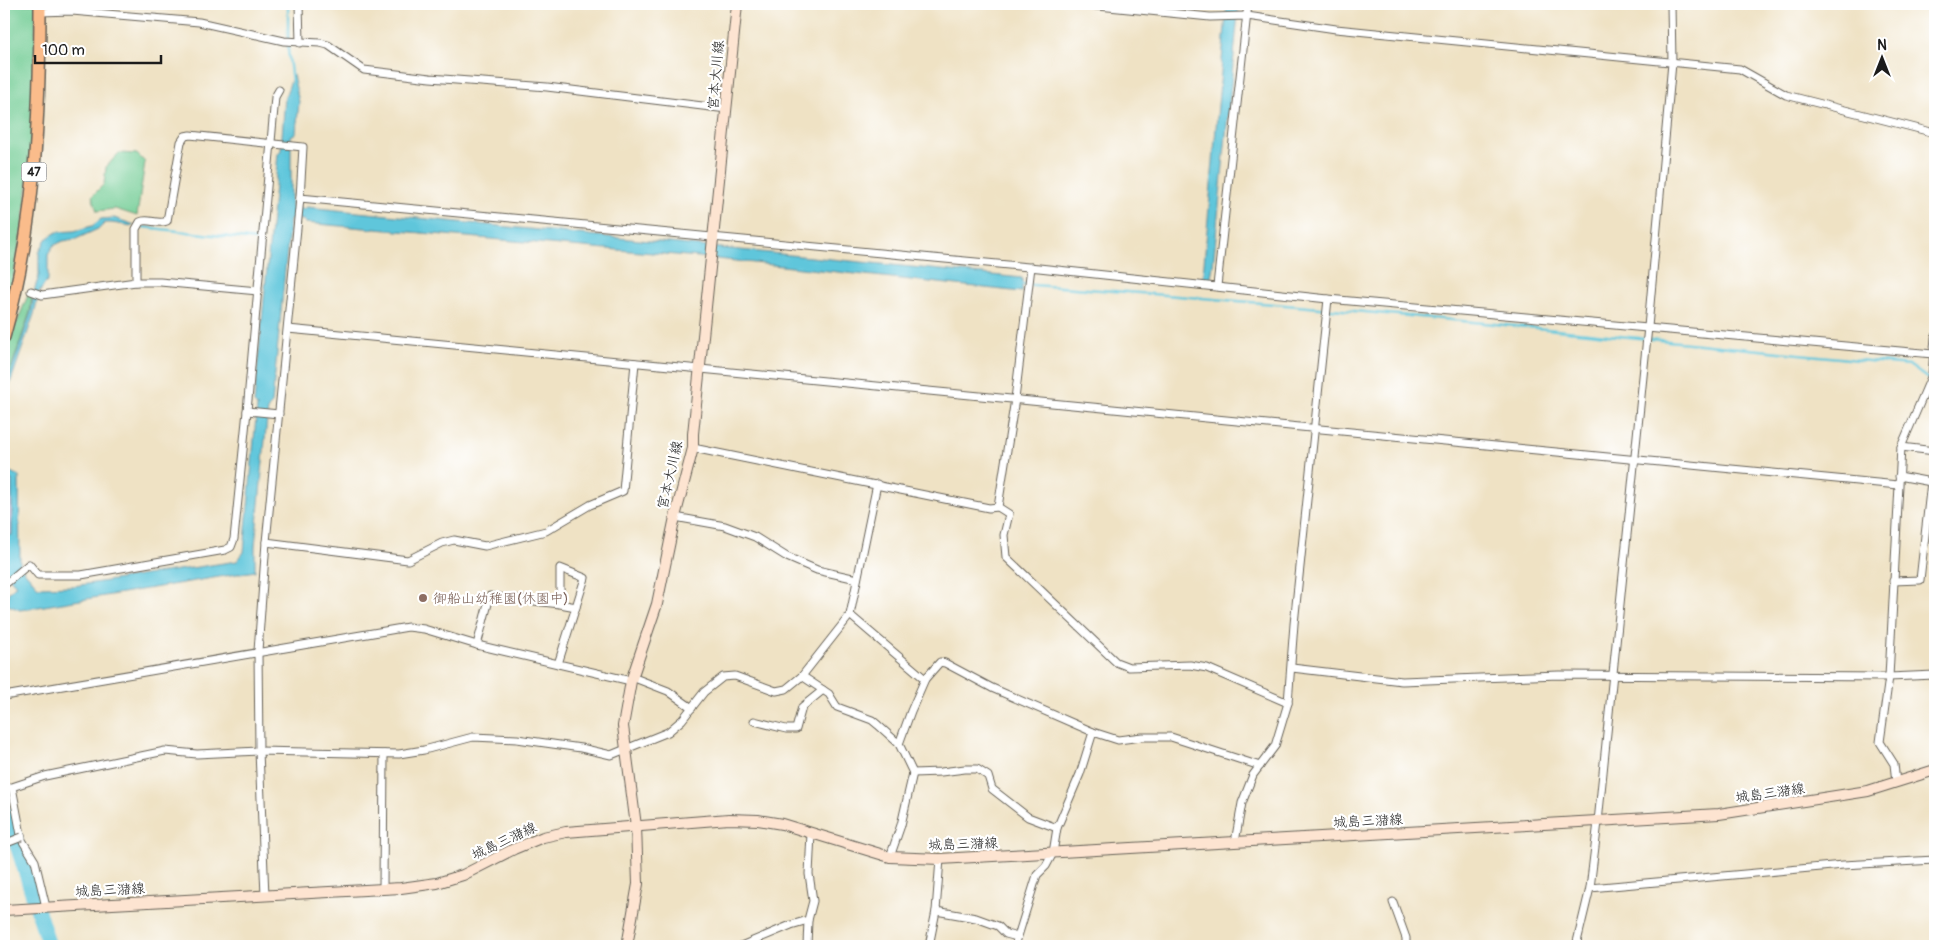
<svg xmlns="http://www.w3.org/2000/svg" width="1939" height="950" viewBox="0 0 1939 950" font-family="Pangolin,'Klee One',sans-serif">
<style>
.industrial{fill:#c8c0d8}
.green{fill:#72cc94;stroke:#477458}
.water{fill:#5fc6db;stroke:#3e717c}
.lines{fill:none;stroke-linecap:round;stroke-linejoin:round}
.stream{stroke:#5fc6db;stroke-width:2.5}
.river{stroke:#5fc6db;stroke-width:15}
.minor-casing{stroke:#666157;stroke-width:9}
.secondary-casing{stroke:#666157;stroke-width:12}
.primary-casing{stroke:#666157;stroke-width:14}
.minor{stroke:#fff;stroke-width:7}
.secondary{stroke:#fde4d1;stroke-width:10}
.primary{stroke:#fabc8b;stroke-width:11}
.minor-bridge-casing{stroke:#666157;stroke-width:9;stroke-linecap:butt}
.minor-bridge{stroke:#fff;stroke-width:7}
.education-dot{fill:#8d6e63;stroke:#fff;stroke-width:2}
.labels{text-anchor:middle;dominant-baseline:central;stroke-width:4.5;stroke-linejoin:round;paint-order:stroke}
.shield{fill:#fff;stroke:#606060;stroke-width:1}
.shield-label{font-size:12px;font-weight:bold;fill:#1c1c1c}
.street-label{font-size:14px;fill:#1c1c1c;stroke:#fff}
.education-label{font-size:14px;fill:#785e54;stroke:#fff;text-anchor:start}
</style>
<rect width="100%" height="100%" fill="#fff"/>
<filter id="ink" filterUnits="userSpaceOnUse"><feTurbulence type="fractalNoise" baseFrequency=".02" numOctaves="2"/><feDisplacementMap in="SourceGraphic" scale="10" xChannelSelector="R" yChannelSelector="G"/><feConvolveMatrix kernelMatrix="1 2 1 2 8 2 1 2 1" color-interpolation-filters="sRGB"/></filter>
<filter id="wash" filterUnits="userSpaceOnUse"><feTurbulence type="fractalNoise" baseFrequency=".0096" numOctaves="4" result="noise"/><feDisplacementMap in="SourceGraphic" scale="20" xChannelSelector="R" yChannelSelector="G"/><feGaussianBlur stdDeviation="1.12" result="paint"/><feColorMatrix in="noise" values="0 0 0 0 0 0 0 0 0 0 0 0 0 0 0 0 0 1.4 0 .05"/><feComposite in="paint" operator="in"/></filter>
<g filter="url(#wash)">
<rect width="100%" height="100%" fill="#efe2c4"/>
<path class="industrial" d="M4 476 12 480V536H4Z"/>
<g class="green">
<path d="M4 4H36C35 109 32 214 4 316Z"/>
<path d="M119 153 137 154 145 162 137 216 115 209 97 211 92 196 104 184 106 167Z"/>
<path d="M28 295 32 296 30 312 4 390V357L11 330 17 322Z"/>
</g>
<g class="water">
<path d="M1227 4H1239L1213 266 1210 282 1203 281V275Z"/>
<path d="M293 75 299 102 296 133 291 136V207L303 209 307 207 1022 278V292L699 257 306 223 303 220 290 219 272 404 268 408 255 546V571L20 610 8 605V593L16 585 8 576 4 579V536L12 535V480L4 476V469L19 476 20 566 38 587 74 586 237 561 244 552 257 406 254 403 278 154 281 150 285 97Z"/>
<path d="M114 218 135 225 132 226 112 223H105L100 228 76 239 63 241 53 246 48 255V279L39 293 34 314 5 398 4 410V392L31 312 35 288 39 276V253L46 239 57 232 74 231 92 226 101 219Z"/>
</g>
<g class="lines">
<g class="stream">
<path d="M288 4V50L292 82"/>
<path d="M143 227 256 240"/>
<path d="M1019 284C1316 305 1612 335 1909 365L1935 384"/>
</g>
<path class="river" d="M4 812 8 817 49 946"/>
</g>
</g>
<g filter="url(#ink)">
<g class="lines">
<defs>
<g id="minor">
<path d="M299 4 300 43"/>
<path d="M1078 4 1210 17 1247 16 1336 29 1740 69 1786 95 1935 133"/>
<path d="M40 12 72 11 199 22 284 41 320 43 328 45 364 70 430 78 547 87 727 109"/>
<path d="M279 90 275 97 247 411 279 414"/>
<path d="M300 198 266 542 408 560 442 543 454 540 485 546 546 531 590 505 623 491 635 363"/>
<path d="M136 282V229L140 222C148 218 158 225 167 221L181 142 185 136 190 135 303 147 300 198 1039 268 1328 299 1933 354"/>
<path d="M1217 286 1248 4"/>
<path d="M31 291 42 295 136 282H160L258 291"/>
<path d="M288 329 1898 485"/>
<path d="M1901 447 1935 451"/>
<path d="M693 448 989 508 998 507 1009 514 1004 535 1006 557 1116 662 1129 667 1190 665 1207 668 1288 703"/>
<path d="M998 507 1015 399 1031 267"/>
<path d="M675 517 725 526 755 537 787 557 817 570 857 579"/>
<path d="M1893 581 1920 580 1931 482 1899 476"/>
<path d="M4 585 29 564 38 575H81L225 550 231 547 234 539 247 411"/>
<path d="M850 615 925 679"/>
<path d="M477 645 490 596 560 604 576 607"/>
<path d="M558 664 585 578 560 568V604"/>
<path d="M1292 668 1402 681 1559 675 1889 677 1935 675"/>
<path d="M802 676 829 694 837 707 872 720 878 725 899 744 913 773 941 772 965 769H977L988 776 992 789 1028 817 1057 828"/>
<path d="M632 677 668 691 692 708"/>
<path d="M4 696 408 627 424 629 477 645 631 681"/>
<path d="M754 721 786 729H796L802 707 823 690"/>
<path d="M899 744 911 711 925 679 940 662 945 663 992 688 1093 732 1118 740 1142 737H1171L1260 766"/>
<path d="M1896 782 1894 764 1880 742 1889 677 1901 447 1932 375 1935 337"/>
<path d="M1235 842 1242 803 1253 775 1275 746 1288 703 1294 624 1328 299"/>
<path d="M890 857 901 825 913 773"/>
<path d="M1590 888 1843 865 1935 860"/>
<path d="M383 889 384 754"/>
<path d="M265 896 259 751 258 651 266 542"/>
<path d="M1393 902 1406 938V946"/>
<path d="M46 907 35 861 22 840 12 787 45 776 165 751 197 754 259 751 399 754 424 750 473 737 517 739 581 748 611 755 668 732 682 720 704 692 723 677 735 676 776 691 786 689 802 676 850 615 877 484"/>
<path d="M936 911 976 918 998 926 1006 934 1017 937"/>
<path d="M643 946H654"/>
<path d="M741 946 791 925 808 920"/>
<path d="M807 946 808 920 813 901 809 874 811 833"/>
<path d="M929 946 936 911 940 859"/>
<path d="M1015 946 1037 875 1046 866 1053 853 1057 828 1080 774 1093 732"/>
<path d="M1576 946 1590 888 1598 822 1648 327 1672 63 1671 4"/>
</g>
<g id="secondary">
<path d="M4 910 401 888 437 883 463 875 514 849 543 837 566 832 729 819 758 820 782 824 890 857 940 859 1719 814 1868 791 1935 770"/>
<path d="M627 946 638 884 636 826 623 726 631 681 657 604 675 517 693 448V434L737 4"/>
</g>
<path id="primary" d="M4 337C35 228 40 116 40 4"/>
</defs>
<use href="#minor" class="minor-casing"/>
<use href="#secondary" class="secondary-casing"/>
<use href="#primary" class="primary-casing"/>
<use href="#minor" class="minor"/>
<use href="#secondary" class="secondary"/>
<use href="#primary" class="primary"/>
<defs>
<path id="minor-bridge" d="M4 844 22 837"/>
</defs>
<use href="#minor-bridge" class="minor-bridge-casing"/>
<use href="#minor-bridge" class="minor-bridge"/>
</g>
</g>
<circle class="education-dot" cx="423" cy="598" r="5"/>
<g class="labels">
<rect class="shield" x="21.5" y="162.5" width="25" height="19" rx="4"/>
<g class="shield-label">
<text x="34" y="172">47</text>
</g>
<g class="street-label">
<text transform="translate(716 75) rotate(-85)">宮本大川線</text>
<text transform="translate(670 475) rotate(-77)">宮本大川線</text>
<text transform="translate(1770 793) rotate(-8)">城島三潴線</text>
<text transform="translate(1368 821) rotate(-3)">城島三潴線</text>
<text transform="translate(504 841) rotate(-25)">城島三潴線</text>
<text transform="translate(963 844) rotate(-2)">城島三潴線</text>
<text transform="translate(110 890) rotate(-3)">城島三潴線</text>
</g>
<g class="education-label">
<text x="433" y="598">御船山幼稚園(休園中)</text>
</g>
</g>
<rect width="1939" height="950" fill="none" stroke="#fff" stroke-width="20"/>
<g transform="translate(1882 58)" stroke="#ffffff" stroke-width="4" paint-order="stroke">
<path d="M0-4L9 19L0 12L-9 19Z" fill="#1c1c1c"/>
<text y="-8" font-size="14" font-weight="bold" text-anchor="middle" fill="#1c1c1c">N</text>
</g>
<path d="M35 55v8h126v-8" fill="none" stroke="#1c1c1c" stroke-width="2.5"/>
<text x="42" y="55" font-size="15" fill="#1c1c1c" stroke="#ffffff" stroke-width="4" paint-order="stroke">100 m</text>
</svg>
